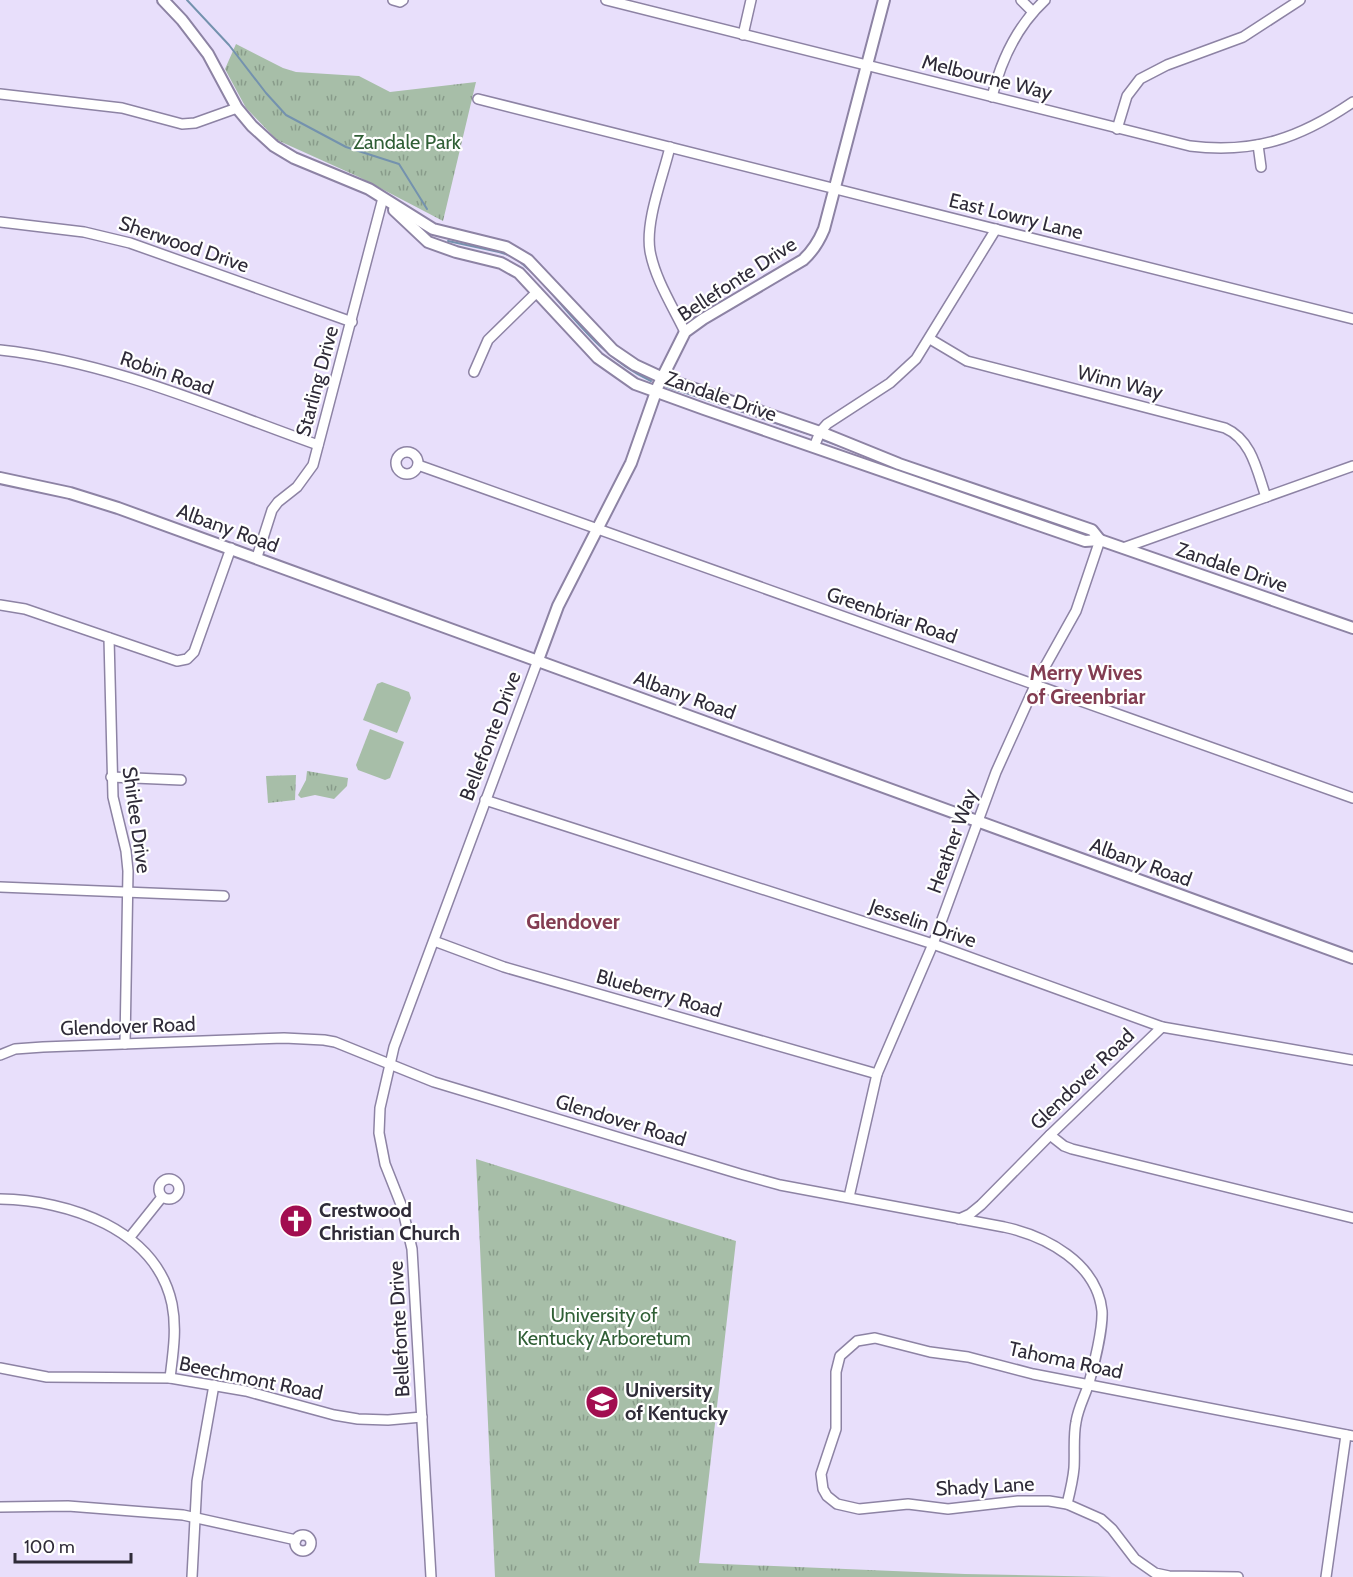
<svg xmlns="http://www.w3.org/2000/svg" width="1353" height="1577" viewBox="0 0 1353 1577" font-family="Cabin,sans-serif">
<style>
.green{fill:#a7bea8}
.park{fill:url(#park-tufts)}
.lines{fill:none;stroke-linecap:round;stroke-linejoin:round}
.stream{stroke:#7492ae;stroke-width:2}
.minor-casing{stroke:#8d83a4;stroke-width:12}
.tertiary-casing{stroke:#8d83a4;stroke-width:14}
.minor{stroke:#fff;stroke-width:9}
.tertiary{stroke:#fff;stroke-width:10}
.labels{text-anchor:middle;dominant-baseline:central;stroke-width:4.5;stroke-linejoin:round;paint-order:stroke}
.street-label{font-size:20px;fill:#2f2b38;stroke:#fff}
.park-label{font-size:20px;fill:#305f36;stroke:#fff}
.poi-label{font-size:20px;font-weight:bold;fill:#2f2b38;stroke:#fff;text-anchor:start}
.neighbourhood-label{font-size:21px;font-weight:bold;fill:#833d52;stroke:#fff}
</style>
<defs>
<pattern id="park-tufts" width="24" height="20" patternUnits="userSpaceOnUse" patternTransform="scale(1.5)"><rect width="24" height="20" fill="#a7bea8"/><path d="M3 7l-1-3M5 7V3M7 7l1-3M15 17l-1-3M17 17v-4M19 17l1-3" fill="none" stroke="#889b8a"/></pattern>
</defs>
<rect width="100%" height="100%" fill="#e8dffb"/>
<g class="green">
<path d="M382 682 409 692 411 698 397 733 363 720 377 684Z"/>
<path d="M370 729 404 742 390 778 385 780 358 770 356 765Z"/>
</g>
<g class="park">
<path d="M236 44 283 68 296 72 359 76 390 92 476 82 443 221 359 177 277 140 246 108 225 69Z"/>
<path d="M307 771 348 778 347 786 334 799 315 795 301 798 298 795 306 780Z"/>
<path d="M296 775 295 800 268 803 266 776Z"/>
<path d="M476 1159 736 1241 699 1563 965 1574 1112 1577H495Z"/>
</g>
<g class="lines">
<g class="stream">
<path d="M187 0 229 45 266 93 286 115 346 147 399 164 427 209"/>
<path d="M448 241 499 252 512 256"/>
<path d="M519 261 533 273"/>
<path d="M539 279C574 318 603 359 651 381"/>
<path d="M665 386 812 435"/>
<path d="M823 440 854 451"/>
<path d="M1015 509 1088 535"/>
</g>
<defs>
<g id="minor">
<path d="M393 0 400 2 403 0"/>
<path d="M606 0 1190 146C1255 154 1300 138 1353 102"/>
<path d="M1021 0 1033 12"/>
<path d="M743 35 751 0"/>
<path d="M0 94 122 108 182 124 195 123 237 108"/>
<path d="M992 97C1001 60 1017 26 1045 0"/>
<path d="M478 99 1353 319"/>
<path d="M1117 129 1127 96 1140 79 1167 65 1243 37 1300 0"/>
<path d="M1258 145 1261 167"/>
<path d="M670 147C663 177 645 221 650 251 655 279 673 307 685 332"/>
<path d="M0 222 84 232 130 243 352 322"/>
<path d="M930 339 967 361 1225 428C1252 440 1257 471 1266 497"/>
<path d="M0 350C111 362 214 408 318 445"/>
<path d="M474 372 488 340 537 292"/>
<path d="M814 447 820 432 827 424 890 383 916 359 996 229"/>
<circle cx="407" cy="463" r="11"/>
<path d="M418 465 1353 798"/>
<path d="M1123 548 1353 466"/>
<path d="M257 557 272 510 278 502 297 487 313 465 383 198"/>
<path d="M0 605 25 609 177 661 187 659 194 652 231 548"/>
<path d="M109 638 113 797 126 851 128 871 125 1044"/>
<path d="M111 777 181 780"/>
<path d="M485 800 933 944 1162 1027 1353 1060"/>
<path d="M0 887 224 896"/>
<path d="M434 941 504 967 877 1074"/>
<path d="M0 1055 15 1049 43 1047 284 1038 324 1040 335 1042 434 1082 740 1174 780 1185 1004 1227C1046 1236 1097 1263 1102 1311 1103 1328 1094 1365 1089 1383 1085 1396 1078 1408 1076 1422 1073 1437 1075 1453 1074 1468 1073 1480 1070 1492 1067 1504"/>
<path d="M1050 1135 1064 1146 1072 1149 1353 1218"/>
<circle cx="169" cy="1189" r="10"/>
<path d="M849 1197 877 1074 933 944 996 772 1038 679 1076 611 1100 540"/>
<path d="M0 1199C68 1200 156 1229 172 1304 177 1329 173 1353 170 1378"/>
<path d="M959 1219 970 1214 981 1205 1050 1135 1162 1027"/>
<path d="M130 1237 162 1197"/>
<path d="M0 1368 47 1377 170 1378 246 1391 334 1415 358 1419 388 1420 422 1417"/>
<path d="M0 1507 68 1506 183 1515 296 1540"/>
<circle cx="303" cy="1543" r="8"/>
<path d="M192 1577 197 1481 214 1385"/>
<path d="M431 1577 412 1249 402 1207 385 1164 379 1133 380 1108 394 1047 538 660"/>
<path d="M1238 1577 1169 1576 1155 1573 1135 1559 1112 1529 1101 1519 1067 1504 1049 1501H1018L948 1509 908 1504 859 1509 837 1504 827 1496 823 1489 821 1474 836 1429V1372L840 1356 857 1341 875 1338 930 1352 968 1357 1033 1374 1353 1436"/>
<path d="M1326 1577 1346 1435"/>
</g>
<g id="tertiary">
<path d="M163 0 182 20 208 54 237 108 252 126 274 146 294 158 369 189 433 229 506 247 528 260 613 350 635 365 663 378 820 432 899 464 1092 530 1100 540"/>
<path d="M394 210 428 242 456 252 501 263 519 273 598 358 635 384 704 409 1085 541 1100 540 1353 628"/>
<path d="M0 478 70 493 118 508 1353 958"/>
<path d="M538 660 558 606 631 463 658 386 685 332 703 319 803 260C813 251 819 241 824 229L884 0"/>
</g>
</defs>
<use href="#minor" class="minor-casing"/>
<use href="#tertiary" class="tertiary-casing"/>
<use href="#minor" class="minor"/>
<use href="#tertiary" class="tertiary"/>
</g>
<defs>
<symbol id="church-disc" viewBox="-11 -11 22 22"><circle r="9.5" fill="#a20e50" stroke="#fff"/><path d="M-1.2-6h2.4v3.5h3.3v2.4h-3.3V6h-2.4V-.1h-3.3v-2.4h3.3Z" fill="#fff"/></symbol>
<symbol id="university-disc" viewBox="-11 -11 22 22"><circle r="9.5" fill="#a20e50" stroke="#fff"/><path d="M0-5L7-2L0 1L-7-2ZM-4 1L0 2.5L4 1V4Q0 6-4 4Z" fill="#fff"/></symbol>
</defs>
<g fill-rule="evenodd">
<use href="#church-disc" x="277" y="1202" width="38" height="38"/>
<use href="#university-disc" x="583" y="1383" width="38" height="38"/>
</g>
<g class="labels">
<g class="street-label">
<text transform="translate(987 77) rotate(14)">Melbourne Way</text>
<text transform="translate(1016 216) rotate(14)">East Lowry Lane</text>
<text transform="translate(184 244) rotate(19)">Sherwood Drive</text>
<text transform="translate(737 279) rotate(-33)">Bellefonte Drive</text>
<text transform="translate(167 373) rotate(19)">Robin Road</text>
<text transform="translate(317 381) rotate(-75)">Starling Drive</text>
<text transform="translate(1120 382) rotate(14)">Winn Way</text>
<text transform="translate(721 396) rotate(19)">Zandale Drive</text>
<text transform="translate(228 528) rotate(20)">Albany Road</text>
<text transform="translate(1232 567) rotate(19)">Zandale Drive</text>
<text transform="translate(892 615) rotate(19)">Greenbriar Road</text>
<text transform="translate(685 695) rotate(20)">Albany Road</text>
<text transform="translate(490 736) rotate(-69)">Bellefonte Drive</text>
<text transform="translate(137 820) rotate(82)">Shirlee Drive</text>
<text transform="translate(952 841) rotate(-70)">Heather Way</text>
<text transform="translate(1141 862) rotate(20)">Albany Road</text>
<text transform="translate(923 923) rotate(19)">Jesselin Drive</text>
<text transform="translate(659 993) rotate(16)">Blueberry Road</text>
<text transform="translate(128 1026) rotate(-2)">Glendover Road</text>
<text transform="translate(1082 1079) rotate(-44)">Glendover Road</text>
<text transform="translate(621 1120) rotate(17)">Glendover Road</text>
<text transform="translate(399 1329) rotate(-93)">Bellefonte Drive</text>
<text transform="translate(1066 1360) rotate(12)">Tahoma Road</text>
<text transform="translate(251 1378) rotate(12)">Beechmont Road</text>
<text transform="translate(985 1486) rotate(-3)">Shady Lane</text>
</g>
<g class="park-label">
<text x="407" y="142">Zandale Park</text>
<text x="604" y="1315">University of<tspan x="604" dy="23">Kentucky Arboretum</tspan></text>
</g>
<g class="poi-label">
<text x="319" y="1210">Crestwood<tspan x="319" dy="23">Christian Church</tspan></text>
<text x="625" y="1390">University<tspan x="625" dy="23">of Kentucky</tspan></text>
</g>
<g class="neighbourhood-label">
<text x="1086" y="672">Merry Wives<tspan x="1086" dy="24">of Greenbriar</tspan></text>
<text x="573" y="921">Glendover</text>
</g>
</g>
<path d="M15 1553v9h116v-9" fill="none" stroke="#2f2b38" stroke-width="3"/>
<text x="24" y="1553" font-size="18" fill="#2f2b38" stroke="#ffffff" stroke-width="4.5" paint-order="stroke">100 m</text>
</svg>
